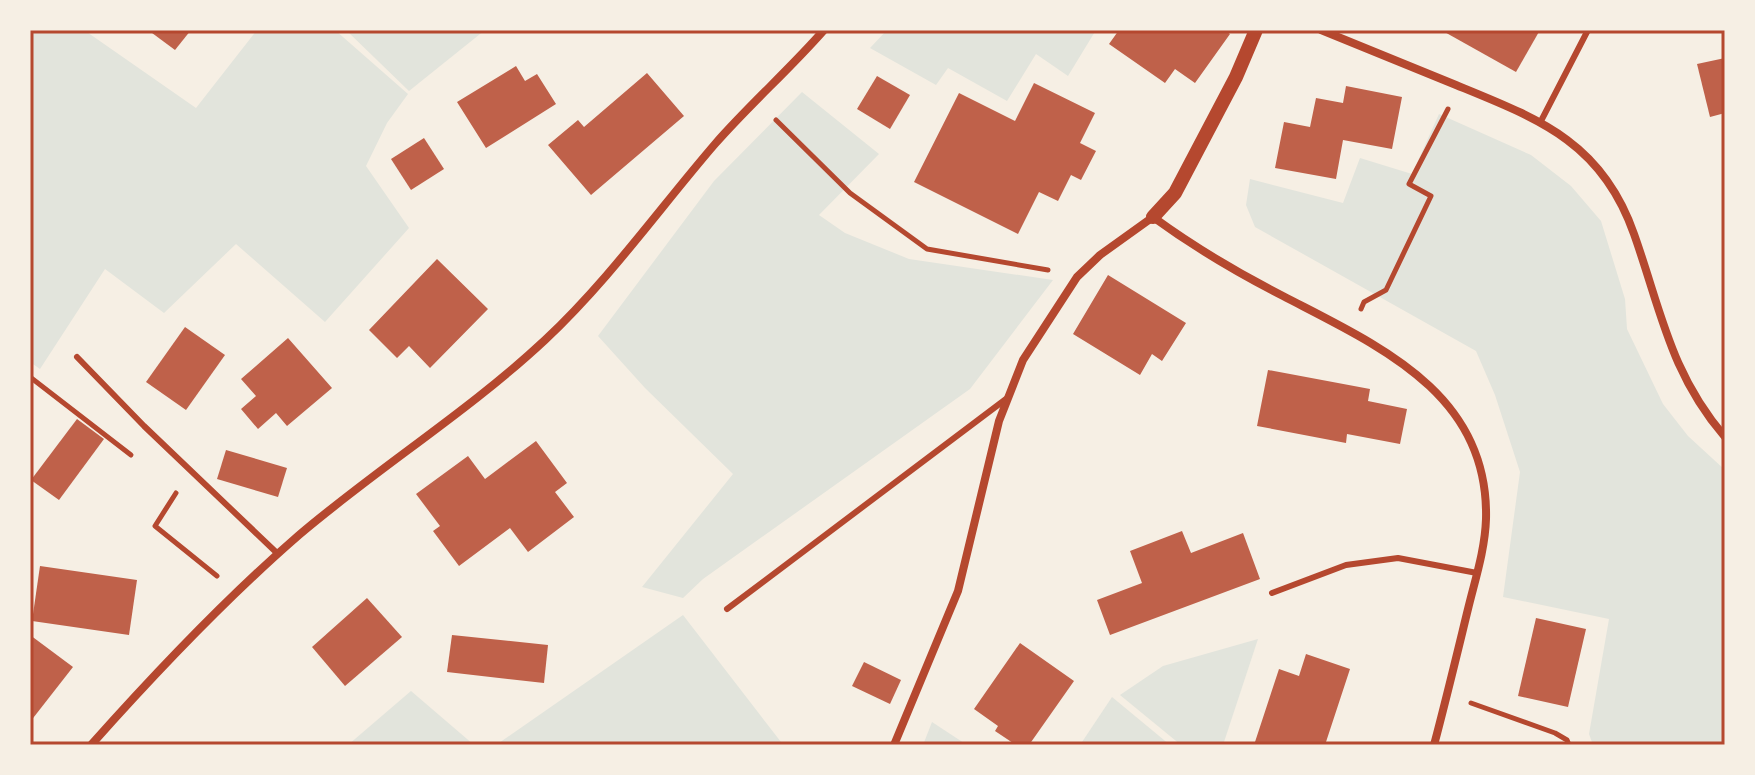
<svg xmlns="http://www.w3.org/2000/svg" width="1755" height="775" viewBox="0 0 1755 775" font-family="'Libre Baskerville',serif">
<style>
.green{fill:#e2e4dc}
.building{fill:#bf614a}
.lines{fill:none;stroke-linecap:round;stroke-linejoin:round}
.path{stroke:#b5482f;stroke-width:5}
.service{stroke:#b5482f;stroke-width:6}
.minor{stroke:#b5482f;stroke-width:8}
.tertiary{stroke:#b5482f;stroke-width:14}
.neatline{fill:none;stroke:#b5482f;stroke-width:3}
</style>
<rect width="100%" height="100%" fill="#f6efe4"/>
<g class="green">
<path d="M36 30H84L196 108 257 30H335L408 94 387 123 366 166 409 228 325 322 236 244 164 313 105 269 40 369 30 362V39Z"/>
<path d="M346 30H485L409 91Z"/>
<path d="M887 30H1096L1068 76 1036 54 1007 101 948 68 936 85 870 48Z"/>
<path d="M802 92 879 154 819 215 845 233 909 259 1053 280 970 389 703 579 683 598 642 587 733 474 645 388 598 336 714 181Z"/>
<path d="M1439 114 1531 155 1571 186 1601 221 1625 299 1627 329 1663 404 1688 436 1725 470V745H1593L1589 734 1609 619 1503 597 1520 472 1495 395 1476 351 1255 227 1246 205 1250 179 1343 203 1360 158 1412 174Z"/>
<path d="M683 615 781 742 777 745H496Z"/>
<path d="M1258 639 1223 745H1181L1120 695 1163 666Z"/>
<path d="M411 691 474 745H348Z"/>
<path d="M1112 697 1170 745H1080Z"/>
<path d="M932 722 967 745H923Z"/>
</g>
<g class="building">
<path d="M148 30H191L175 50Z"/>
<path d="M1119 30H1224L1230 34 1195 83 1175 69 1165 83 1109 44Z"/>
<path d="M1441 30H1540L1516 72Z"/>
<path d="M1725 58V113L1710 117 1697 64Z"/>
<path d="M516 66 525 81 537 74 556 104 486 148 457 102Z"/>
<path d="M647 73 684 116 591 195 548 145 578 120 584 127Z"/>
<path d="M877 76 910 95 890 129 857 109Z"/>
<path d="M1034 83 1095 113 1080 143 1096 151 1081 180 1071 175 1058 201 1039 192 1018 234 914 182 959 93 1015 121Z"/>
<path d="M1346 86 1402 97 1392 149 1343 140 1336 179 1275 168 1284 122 1310 127 1316 98 1343 103Z"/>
<path d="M424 138 444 169 411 190 391 159Z"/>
<path d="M437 259 488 309 430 368 409 346 397 358 369 330Z"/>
<path d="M1108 275 1186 323 1162 361 1152 354 1140 375 1073 334Z"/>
<path d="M185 327 225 355 186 410 146 382Z"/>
<path d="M288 338 332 388 287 426 276 413 258 429 241 409 256 396 241 379Z"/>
<path d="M1268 370 1370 389 1368 401 1407 409 1400 444 1347 434 1346 443 1257 426Z"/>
<path d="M77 419 104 439 59 500 31 480Z"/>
<path d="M536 441 567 483 555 492 574 517 528 552 510 528 459 566 433 531 440 526 416 494 468 456 485 479Z"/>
<path d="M226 450 287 468 278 497 217 479Z"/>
<path d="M1182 531 1191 553 1243 533 1260 579 1110 635 1097 600 1142 583 1130 551Z"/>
<path d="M40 566 137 580 129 635 32 621Z"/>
<path d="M367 598 402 637 345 686 312 647Z"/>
<path d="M1536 618 1586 629 1568 707 1518 696Z"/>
<path d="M30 635 73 667 30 722Z"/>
<path d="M452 635 548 645 544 683 447 672Z"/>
<path d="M1020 643 1074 681 1029 745H1016L995 731 998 726 974 709Z"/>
<path d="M1306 654 1350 669 1325 745H1254L1279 669 1299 676Z"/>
<path d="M864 662 901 680 890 704 852 686Z"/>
</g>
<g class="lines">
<g class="path">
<path d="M776 120 850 193 927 249 1048 270"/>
<path d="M1361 309 1364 302 1386 290 1431 196 1409 184 1448 109"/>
<path d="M30 377 131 455"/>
<path d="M176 493 155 526 217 576"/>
<path d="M1471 703 1555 733 1567 740 1569 745"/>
</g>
<g class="service">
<path d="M1541 121 1588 30"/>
<path d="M77 357 144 426 278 554"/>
<path d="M1272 593 1346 565 1398 558 1477 573"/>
<path d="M727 609 1006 399"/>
</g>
<g class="minor">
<path d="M1321 30C1366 48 1411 67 1456 85 1539 119 1602 142 1634 234 1661 310 1670 373 1725 437"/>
<path d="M91 745C157 671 224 600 299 535 379 467 469 411 545 340 609 280 659 209 715 144 750 104 789 70 824 30"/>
<path d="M894 745 958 591 999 421 1023 360 1077 277 1100 255 1153 217C1194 247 1238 273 1283 296 1379 346 1489 393 1486 519 1485 550 1475 580 1468 609 1457 654 1446 700 1434 745"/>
</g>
<path class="tertiary" d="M1153 217 1175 193 1236 77 1256 30"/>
</g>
<rect width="1755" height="775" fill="none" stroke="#f6efe4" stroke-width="64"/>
<rect x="32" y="32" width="1691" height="711" class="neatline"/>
</svg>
